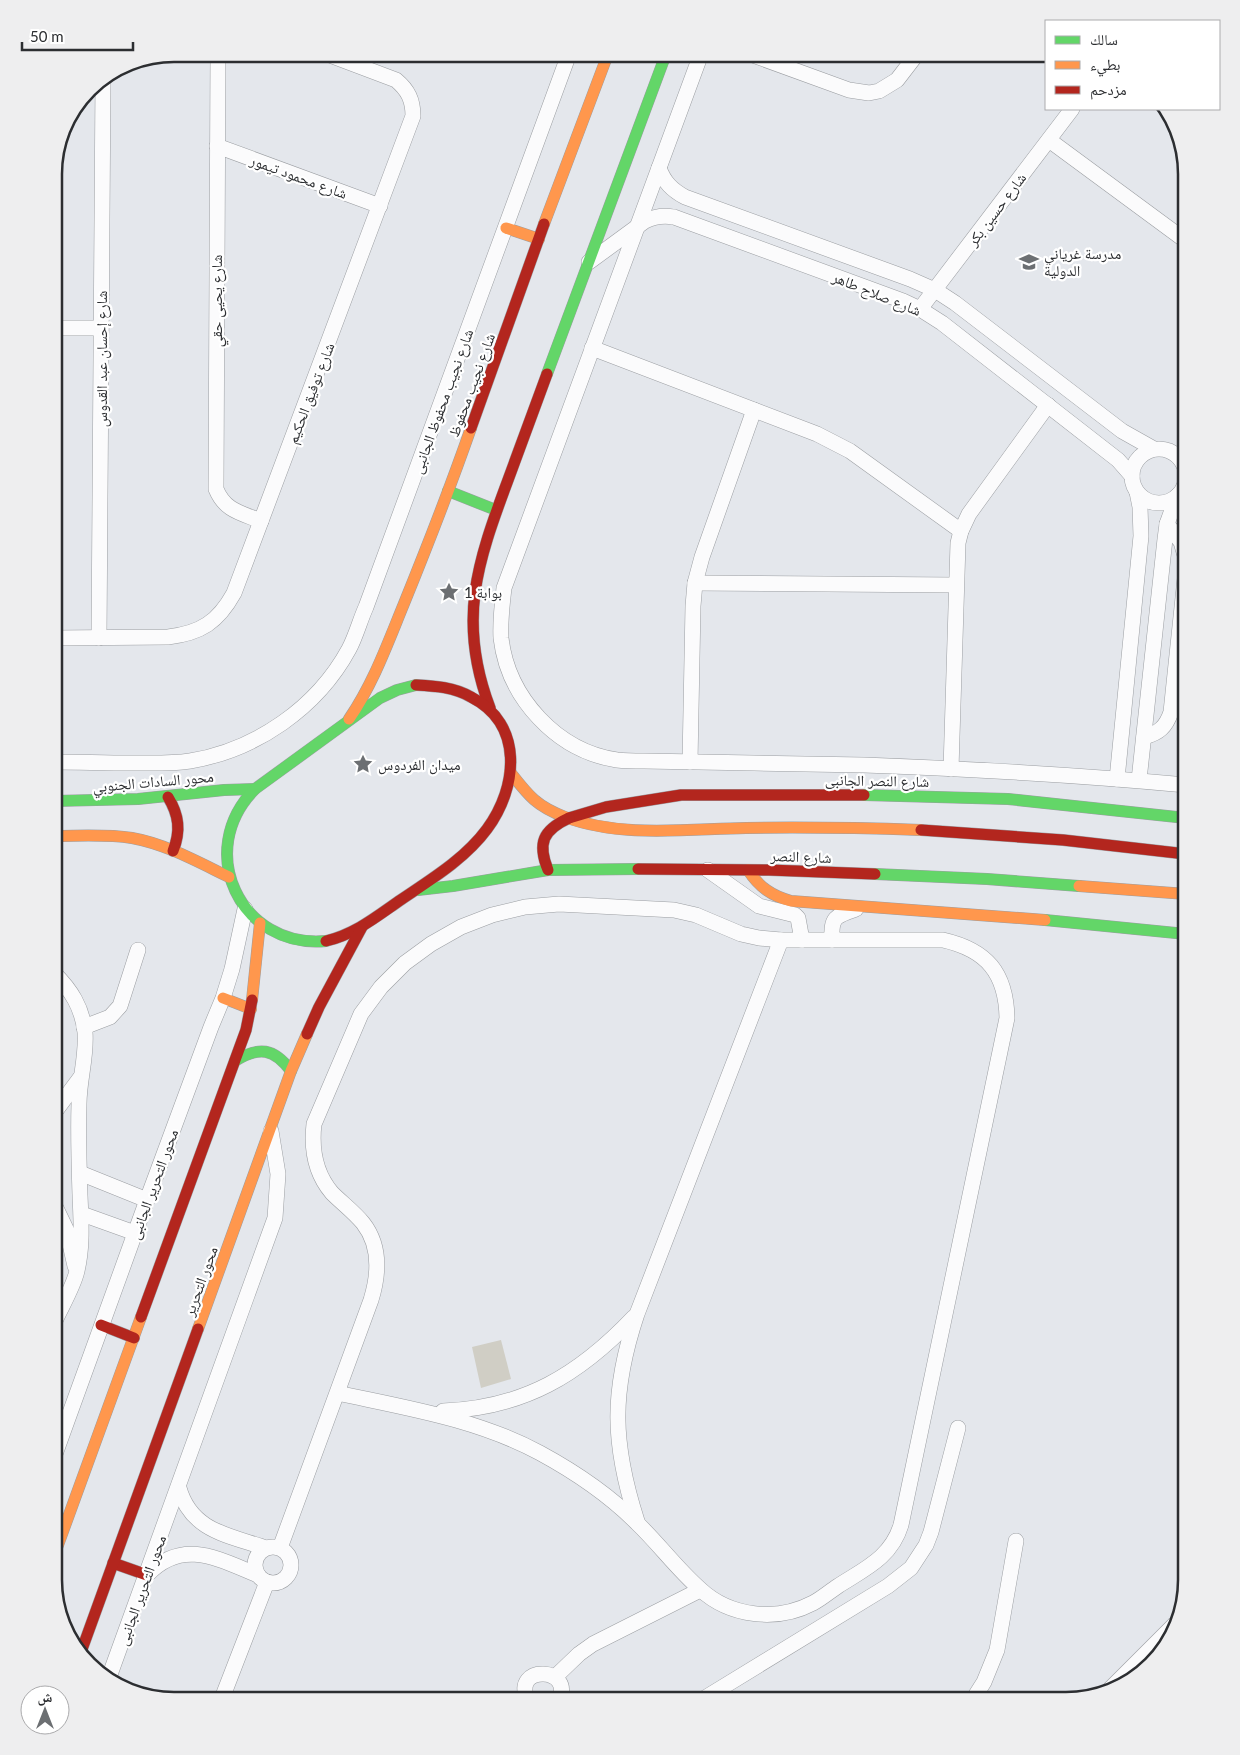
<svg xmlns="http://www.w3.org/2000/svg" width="1240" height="1755" viewBox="0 0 1240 1755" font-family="Lato,'Noto Naskh Arabic',sans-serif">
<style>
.building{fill:#d0cec5}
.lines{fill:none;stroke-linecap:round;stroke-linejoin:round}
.street-casing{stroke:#9b9ea2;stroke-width:16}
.fast-casing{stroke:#9b9ea2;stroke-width:12}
.slow-casing{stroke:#9b9ea2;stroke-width:12}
.jam-casing{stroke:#9b9ea2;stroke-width:12}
.street{stroke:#fbfbfc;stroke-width:15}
.fast{stroke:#63d668;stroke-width:11}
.slow{stroke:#ff974d;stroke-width:11}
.jam{stroke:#b3261e;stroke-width:11}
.labels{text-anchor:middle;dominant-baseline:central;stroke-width:4.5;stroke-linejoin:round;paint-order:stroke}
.street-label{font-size:15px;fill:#2c2e31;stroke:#fff}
.poi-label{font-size:15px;fill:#2c2e31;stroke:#fff;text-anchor:start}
.rim{fill:none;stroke:#2c2e31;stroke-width:2.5}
</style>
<rect width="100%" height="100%" fill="#e4e7ec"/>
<path class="building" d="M501 1340 511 1379 481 1388 472 1347Z"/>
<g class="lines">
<defs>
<g id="street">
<path d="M218 54 216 489C225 511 241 513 261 521"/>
<path d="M701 54 504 588C502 605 500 621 501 638 508 698 557 751 617 760 626 761 635 761 644 761 717 763 791 763 864 765 972 769 1079 775 1186 785"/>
<path d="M750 54 849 90 869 93 879 91 897 80 917 54"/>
<path d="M1049 140 1186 241"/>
<path d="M217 146 380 206"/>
<path d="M659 168C664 182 672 190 685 197L910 279 935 290 955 303 1122 431 1154 449"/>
<path d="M589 262 645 221C655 216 663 215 674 217L903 301 920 309 942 323 1109 453 1118 460 1132 476"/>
<path d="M920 309 1072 109"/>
<path d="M54 328H101"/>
<path d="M592 348 817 434 850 451 961 531"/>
<circle cx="1159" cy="476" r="27"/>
<path d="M1167 524 1181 542 1186 559"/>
<path d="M695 583 955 585"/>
<path d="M54 638 168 637C201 633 218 622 234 593L413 116C413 100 408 90 396 80L327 54"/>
<path d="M99 638 103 80"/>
<path d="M1144 737C1159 733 1166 727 1171 712L1186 569"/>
<path d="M54 762C79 762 104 763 130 763 150 763 170 764 190 761 256 750 317 708 349 649 356 636 360 620 366 607L569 54"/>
<path d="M690 762 693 606 695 583 702 557 754 410"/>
<path d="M951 769 958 543 961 531 969 514 1048 405"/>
<path d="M1117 779 1141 536 1140 507 1137 492"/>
<path d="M1139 780 1165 539 1167 524 1177 496"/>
<path d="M708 870 759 906 795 915 798 918 802 940"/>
<path d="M832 940C831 917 835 916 856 909"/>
<path d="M84 1027 110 1017 120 1006 138 950"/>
<path d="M54 1113 80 1078"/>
<path d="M80 1173 147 1200"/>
<path d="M54 1204 67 1231 75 1266"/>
<path d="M82 1214 135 1233"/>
<path d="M54 1323C61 1307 73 1288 77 1271 83 1245 81 1221 80 1195 79 1165 78 1134 79 1104 79 1080 87 1056 85 1032 82 1007 71 990 54 973"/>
<path d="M443 1411C524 1408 579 1375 634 1317"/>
<path d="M54 1457 147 1200 211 1027 223 998 232 969 245 909"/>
<path d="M179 1488C191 1531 228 1535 266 1548"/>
<path d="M637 1521C612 1443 611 1392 637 1314L781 940"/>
<circle cx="273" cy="1565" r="18"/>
<path d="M280 1548 371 1300C379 1274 381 1246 363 1223 354 1212 342 1203 332 1193 315 1173 311 1150 314 1124L361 1014 381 987 405 963 431 944 461 927 492 915 525 907 559 904 674 910 696 915 741 934 759 938 781 940H943C987 950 1006 973 1007 1018L901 1525C891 1558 864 1569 838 1586 829 1592 821 1599 813 1603 777 1622 730 1617 700 1589 677 1569 659 1544 637 1523 609 1495 575 1472 540 1453 477 1419 406 1408 337 1393"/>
<path d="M148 1574C183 1538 218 1559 258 1575"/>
<path d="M555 1677 579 1654 593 1644 700 1590"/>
<path d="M108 1680 275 1218 278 1174 271 1131"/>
<path d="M1109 1690 1175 1624"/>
<path d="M221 1701 267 1582"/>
<path d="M528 1701C510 1663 577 1667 558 1701"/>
<path d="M700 1701 888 1586 911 1568 926 1545 931 1532 958 1428"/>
<path d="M972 1701 984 1682 997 1650 1016 1541"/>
</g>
<g id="fast">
<path d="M547 374 666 54"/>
<path d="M448 491 496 510"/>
<path d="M864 795 1008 799 1186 818"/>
<path d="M54 801 138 799 224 790 255 789"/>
<path d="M875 874 987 879 1079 886"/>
<path d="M418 890 453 886 548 870 638 869"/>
<path d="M1045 920 1186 934"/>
<path d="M326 941C240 949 194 850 255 789L380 698 397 690 416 685"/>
<path d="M235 1061C259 1046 274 1048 291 1071"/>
</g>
<g id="slow">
<path d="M544 224 608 54"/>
<path d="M506 228 539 239"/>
<path d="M349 719C373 684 387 645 403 606 427 547 450 488 471 428"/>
<path d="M510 772C528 795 536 806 565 817 621 838 687 829 746 828 805 827 863 828 921 830"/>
<path d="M54 836C80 836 106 834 132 838 166 844 198 862 229 877"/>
<path d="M748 870C759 887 772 896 791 901L1045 920"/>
<path d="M1079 886 1186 894"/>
<path d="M223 998 251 1009"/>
<path d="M252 1000 260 923"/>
<path d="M198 1329 291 1071 307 1034"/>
<path d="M54 1556 141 1317"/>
</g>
<g id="jam">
<path d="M471 428 544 224"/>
<path d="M490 708C457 621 477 563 508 480 521 445 534 409 547 374"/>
<path d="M168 797C179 815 181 831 173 851"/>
<path d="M569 818 606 807 681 795H864"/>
<path d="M921 830 1063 840 1186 854"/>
<path d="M638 869 769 870 875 874"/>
<path d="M548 870C537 843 543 830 569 818"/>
<path d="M326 941C355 934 376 917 399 901 430 880 465 859 487 829 518 787 524 724 471 697 454 687 435 686 416 685"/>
<path d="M307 1034 319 1007 362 927"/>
<path d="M141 1317 246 1030 252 1000"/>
<path d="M101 1325 134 1338"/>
<path d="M113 1563 147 1575"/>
<path d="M81 1652 198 1329"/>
</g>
</defs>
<use href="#street" class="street-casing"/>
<use href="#fast" class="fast-casing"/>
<use href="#slow" class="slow-casing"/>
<use href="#jam" class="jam-casing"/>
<use href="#street" class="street"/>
<use href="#fast" class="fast"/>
<use href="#slow" class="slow"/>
<use href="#jam" class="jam"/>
</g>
<defs>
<symbol id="school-bare" viewBox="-9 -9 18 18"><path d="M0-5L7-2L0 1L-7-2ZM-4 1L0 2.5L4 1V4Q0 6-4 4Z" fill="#6c6f72" stroke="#fff" stroke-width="2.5" paint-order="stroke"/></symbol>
<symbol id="sight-bare" viewBox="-9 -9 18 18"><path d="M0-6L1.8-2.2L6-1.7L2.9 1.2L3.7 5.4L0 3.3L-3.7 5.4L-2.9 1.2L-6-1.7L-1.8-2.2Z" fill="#6c6f72" stroke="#fff" stroke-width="2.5" paint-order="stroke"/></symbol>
</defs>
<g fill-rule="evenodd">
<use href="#school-bare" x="1015" y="248" width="28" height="28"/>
<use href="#sight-bare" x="435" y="578" width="28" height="28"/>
<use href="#sight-bare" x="349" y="750" width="28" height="28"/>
</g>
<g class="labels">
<g class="street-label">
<text transform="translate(299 176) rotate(20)">شارع محمود تيمور</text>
<text transform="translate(996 209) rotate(-53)">شارع حسين بكر</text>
<text transform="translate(877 293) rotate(22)">شارع صلاح طاهر</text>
<text transform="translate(216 301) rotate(-90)">شارع يحيى حقي</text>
<text transform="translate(101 359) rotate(-90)">شارع إحسان عبد القدوس</text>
<text transform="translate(471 385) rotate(-70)">شارع نجيب محفوظ</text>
<text transform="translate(310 393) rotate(-69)">شارع توفيق الحكيم</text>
<text transform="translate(442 401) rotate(-70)">شارع نجيب محفوظ الجانبى</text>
<text transform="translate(877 780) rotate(1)">شارع النصر الجانبى</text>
<text transform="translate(153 781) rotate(-5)">محور السادات الجنوبي</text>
<text transform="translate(801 856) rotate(2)">شارع النصر</text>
<text transform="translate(153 1184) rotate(-70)">محور التحرير الجانبى</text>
<text transform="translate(200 1281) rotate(-70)">محور التحرير</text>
<text transform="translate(141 1590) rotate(-70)">محور التحرير الجانبى</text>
</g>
<g class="poi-label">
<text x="1044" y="253">مدرسة غرياني<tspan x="1044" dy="17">الدولية</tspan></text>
<text x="464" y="592">بوابة 1</text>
<text x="378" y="764">ميدان الفردوس</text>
</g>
</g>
<path d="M0 0H1240V1755H0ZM174 62H1066A112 112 0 0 1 1178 174V1580A112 112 0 0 1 1066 1692H174A112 112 0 0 1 62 1580V174A112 112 0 0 1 174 62Z" fill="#eeeeef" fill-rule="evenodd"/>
<path class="rim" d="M174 62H1066A112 112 0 0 1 1178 174V1580A112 112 0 0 1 1066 1692H174A112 112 0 0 1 62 1580V174A112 112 0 0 1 174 62Z"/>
<rect x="1045" y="20" width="175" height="90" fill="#ffffff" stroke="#ababad"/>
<rect x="1055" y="36" width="25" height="8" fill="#63d668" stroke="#ababad"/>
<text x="1090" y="45" font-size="15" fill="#2c2e31">سالك</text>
<rect x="1055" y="61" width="25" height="8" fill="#ff974d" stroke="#ababad"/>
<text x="1090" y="70" font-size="15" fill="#2c2e31">بطيء</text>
<rect x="1055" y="86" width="25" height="8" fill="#b3261e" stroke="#ababad"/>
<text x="1090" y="95" font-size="15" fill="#2c2e31">مزدحم</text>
<g transform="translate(45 1710)"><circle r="24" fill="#ffffff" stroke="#ababad"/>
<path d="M0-4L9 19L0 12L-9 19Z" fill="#6c6f72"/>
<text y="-8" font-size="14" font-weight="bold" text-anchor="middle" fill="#2c2e31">ش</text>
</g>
<path d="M22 42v8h111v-8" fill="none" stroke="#2c2e31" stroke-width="2.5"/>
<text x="30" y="42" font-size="15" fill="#2c2e31" stroke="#ffffff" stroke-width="4" paint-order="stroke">50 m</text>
</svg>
